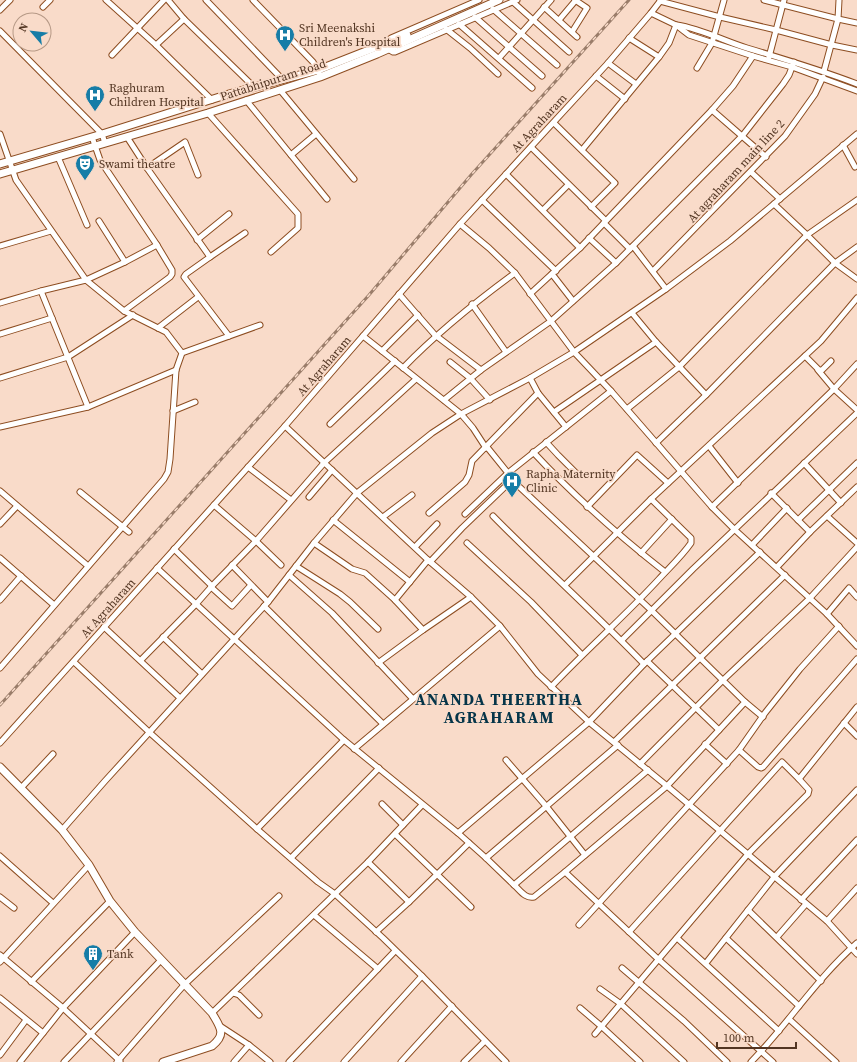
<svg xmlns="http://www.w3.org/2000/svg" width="857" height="1062" viewBox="0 0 857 1062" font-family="'Source Serif 4',serif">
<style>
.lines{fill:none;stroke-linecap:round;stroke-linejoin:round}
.minor-casing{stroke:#8d4d21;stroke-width:7}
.tertiary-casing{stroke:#8d4d21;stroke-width:9}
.minor{stroke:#fff;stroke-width:5}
.tertiary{stroke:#fff;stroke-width:7}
.rail-casing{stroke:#9a7d6a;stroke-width:3}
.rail{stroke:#f9dbc9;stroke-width:1.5;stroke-dasharray:4.5;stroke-linecap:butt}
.labels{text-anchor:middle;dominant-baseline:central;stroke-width:3.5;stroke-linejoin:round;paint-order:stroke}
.poi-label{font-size:12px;fill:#523522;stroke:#f9dbc9;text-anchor:start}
.street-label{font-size:12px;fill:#523522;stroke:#f9dbc9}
.district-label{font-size:16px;font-weight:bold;letter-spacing:1px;fill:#053549;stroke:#f9dbc9}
</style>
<rect width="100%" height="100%" fill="#f9dbc9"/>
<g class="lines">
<defs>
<g id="minor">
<path d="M106 0 156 45 212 100"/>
<path d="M168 0 184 19 254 87"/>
<path d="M206 0 282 79"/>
<path d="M253 0 313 62 319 73"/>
<path d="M764 0 838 19 824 71"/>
<path d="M839 0 838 19 857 23"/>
<path d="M660 1 720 17 776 30 832 45 857 50"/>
<path d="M513 2 569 52"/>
<path d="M43 7 50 0"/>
<path d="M544 7 577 37"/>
<path d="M493 9 557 65"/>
<path d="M0 10 10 0"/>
<path d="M651 13 676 25 689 35 753 56 792 67 857 91"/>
<path d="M475 17 542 76"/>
<path d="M559 20 576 0"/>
<path d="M459 24 532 88"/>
<path d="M677 25C702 29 724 41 747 48 784 59 821 70 857 84"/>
<path d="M446 29 470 48 498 74"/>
<path d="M0 31 102 134 105 143"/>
<path d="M572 32 587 8 575 0"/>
<path d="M391 38 479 0"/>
<path d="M629 38 659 57"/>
<path d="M156 45 184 19"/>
<path d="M388 49 393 52H395L517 0"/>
<path d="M112 55 164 0"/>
<path d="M769 57 784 0"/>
<path d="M499 58 551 0"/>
<path d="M608 63 636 84"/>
<path d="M697 68 712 43 724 0"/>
<path d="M596 76 625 99"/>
<path d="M280 90 354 179"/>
<path d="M246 100 327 199"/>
<path d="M712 110 766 157"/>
<path d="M208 113 298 214V228L271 252"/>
<path d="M554 123 615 183 591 207"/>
<path d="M0 134 16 180 86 280 124 311 166 332 182 353"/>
<path d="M92 137 100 160 157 245 172 270V274L170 277 124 311"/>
<path d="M127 137 147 168 210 257 186 274 184 277 229 336"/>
<path d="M843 145 855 167"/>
<path d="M531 147 605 220"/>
<path d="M582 150 659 57 669 43 676 25"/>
<path d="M291 155 316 134"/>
<path d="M58 157 87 225"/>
<path d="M147 168 185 142 198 175"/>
<path d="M751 172 780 199"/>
<path d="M506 174 580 248"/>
<path d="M482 200 556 271"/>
<path d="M774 204 807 235 835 263 857 279"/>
<path d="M543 210 568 185"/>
<path d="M99 221 125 262"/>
<path d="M604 223 630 249"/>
<path d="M460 224 489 248 515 273 574 352 611 391 712 507 734 529 827 614 857 646"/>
<path d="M589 238 616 263"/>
<path d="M197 240 229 214"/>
<path d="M0 246 51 231"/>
<path d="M633 246 666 289"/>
<path d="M210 257 245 233"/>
<path d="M653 271 785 136 815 94 823 77"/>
<path d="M552 274 573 301"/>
<path d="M41 291 88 407"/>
<path d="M399 294 435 335 481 370"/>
<path d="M530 294 580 248 712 110 733 86 753 56"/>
<path d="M0 303 41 291 86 280 125 262 157 245"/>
<path d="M472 304 506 352"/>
<path d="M632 313 656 342 706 395"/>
<path d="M418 315 382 351 461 414 473 428 486 448"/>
<path d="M158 328 198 297"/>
<path d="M0 334 52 318"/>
<path d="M363 336 382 351"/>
<path d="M805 356 819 370H822L831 361"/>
<path d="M450 362 470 378 490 400"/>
<path d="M403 368C439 331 474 303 515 273"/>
<path d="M818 370 834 389 857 410"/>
<path d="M0 378 68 357 133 315"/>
<path d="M530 378 538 393 566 427"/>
<path d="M444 400 481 370 551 321 616 263 743 135 783 84 789 75 794 62"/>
<path d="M627 409 679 367 807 235 857 200"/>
<path d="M173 411 195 402"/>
<path d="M554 412 656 342"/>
<path d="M330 424 395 361"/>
<path d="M285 426 428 560 471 597 500 626 538 674 589 722 667 786 827 921 857 954"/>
<path d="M0 427 88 407 176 370"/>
<path d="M546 442 558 455 577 474"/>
<path d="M656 443 706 395 835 263 857 247"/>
<path d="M709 446 738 483"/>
<path d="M487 447 508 473 512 480 651 610 745 702 667 786 565 872 658 959 773 1062"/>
<path d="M533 452C574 496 618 535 665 572"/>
<path d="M804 463 841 503"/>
<path d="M248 467 291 500"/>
<path d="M0 491 88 566"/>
<path d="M80 492 129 532"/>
<path d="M771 493 810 532"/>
<path d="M309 497 332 470"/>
<path d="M214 505 256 541 281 565"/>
<path d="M587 507 637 455 668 483"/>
<path d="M712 507 834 389 857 364"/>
<path d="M429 513 465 482 469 475 472 461 538 393"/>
<path d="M465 514 508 473 611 391"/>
<path d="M493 516C542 566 595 613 644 664"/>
<path d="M827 516 857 543"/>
<path d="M383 517 412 495"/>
<path d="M333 520 410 582"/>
<path d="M798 520 857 463"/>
<path d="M0 524 17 506"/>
<path d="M314 543 352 569 365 573 395 600 423 630"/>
<path d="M467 543 531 602 582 655"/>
<path d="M752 545 787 508"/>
<path d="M415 547 437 524"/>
<path d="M174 549 212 586"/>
<path d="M641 553 672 519"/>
<path d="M0 558 54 605"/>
<path d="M430 562 462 528 512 480"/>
<path d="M232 565 268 602"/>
<path d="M296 566 340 594 350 602 378 629"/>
<path d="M777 567 810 532 857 487"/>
<path d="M157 568 344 740 458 833 486 858 514 885 648 770"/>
<path d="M289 575 332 613 413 699"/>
<path d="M565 585 651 499 821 341 857 298"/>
<path d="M211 587 232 606 251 585"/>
<path d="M0 600 21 576"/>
<path d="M395 600 428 560"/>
<path d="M264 606 383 724"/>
<path d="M827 614 849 588 857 597"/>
<path d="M104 627 180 698"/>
<path d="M163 637 202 674"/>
<path d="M622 640 693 569 857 413"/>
<path d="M141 660 197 603 212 586 256 541 324 463 416 379"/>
<path d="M647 661 719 730"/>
<path d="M74 662 149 732 257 829 318 882 335 894 383 938 422 976 506 1062"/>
<path d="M378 663 423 630 471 597"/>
<path d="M0 668 164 479 168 472 170 459 176 370 182 353 260 325"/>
<path d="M551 687C586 650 624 617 659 579 670 567 682 556 691 543V538L651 499"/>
<path d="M745 702 763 717"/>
<path d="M844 723 857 736"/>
<path d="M614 742 785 575"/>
<path d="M0 743 285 426 460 224 608 63 651 13 661 0"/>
<path d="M705 744 727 764"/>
<path d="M354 749 500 626"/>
<path d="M739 750 758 767 761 768 763 767 857 659"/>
<path d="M506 760 546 806 585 855"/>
<path d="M640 764 722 681 810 598 857 547"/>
<path d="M21 788 53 754"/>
<path d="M382 804 403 825"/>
<path d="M257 829 344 740"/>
<path d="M62 830 105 781 268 602 314 543 357 493 432 433 461 414 530 378 574 352 666 289 730 241 857 134"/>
<path d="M458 833 589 722 644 664 760 552"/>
<path d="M395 834 471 907"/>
<path d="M0 856 53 903"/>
<path d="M291 858 379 768"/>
<path d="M486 858 618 745"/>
<path d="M368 862 409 902"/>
<path d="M514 885C520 890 525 899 534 897L565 872"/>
<path d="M0 897 14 908"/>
<path d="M801 900 857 840"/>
<path d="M748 910 821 981"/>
<path d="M314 915 378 969"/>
<path d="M827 921 857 888"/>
<path d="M579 925 739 750 765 713 800 669 839 626"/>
<path d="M376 932 409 902 469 843"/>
<path d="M629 932 782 762 799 779 857 707"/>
<path d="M777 937 806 904"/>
<path d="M677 938 779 1031"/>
<path d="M726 938 799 1006"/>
<path d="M0 955 63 1008 120 1061"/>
<path d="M0 962 89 865"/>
<path d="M706 963 775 876 857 790"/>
<path d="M622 968 684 1021 727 1062"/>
<path d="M31 982 110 901"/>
<path d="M600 989 621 1004 684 1062"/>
<path d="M233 993 239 995 259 1015"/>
<path d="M0 998 43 1033"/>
<path d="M580 1008 601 1026 640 1062"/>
<path d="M212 1013 368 862 422 805"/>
<path d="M789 1019 836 1062"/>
<path d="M220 1026 249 1045 270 1062"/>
<path d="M595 1034 748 854 808 794 809 790 799 779"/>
<path d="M0 1055 26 1020"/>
<path d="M20 1062 63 1008 135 932"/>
<path d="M64 1062 161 960"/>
<path d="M117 1062 184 985 279 896"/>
<path d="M234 1062 249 1045"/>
<path d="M289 1062 395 951"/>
<path d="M344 1062 422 976"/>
<path d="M401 1062 452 1006"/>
<path d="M464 1062 485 1041"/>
<path d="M751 1062C788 1024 817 978 857 943"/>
</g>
<g id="tertiary">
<path d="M0 164 102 134 229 94 318 70 407 35"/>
<path d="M0 174 208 113 320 77 377 54 499 0"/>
<path d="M0 767 62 830 89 865 110 901 135 932 212 1013C220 1027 227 1034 212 1046L163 1062"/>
</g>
</defs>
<use href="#minor" class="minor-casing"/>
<use href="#tertiary" class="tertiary-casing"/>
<use href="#minor" class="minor"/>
<use href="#tertiary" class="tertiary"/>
<defs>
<path id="rail" d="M0 705 369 295 471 175 629 0"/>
</defs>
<use href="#rail" class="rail-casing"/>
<use href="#rail" class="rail"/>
</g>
<defs>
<symbol id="hospital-pin" viewBox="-11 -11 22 30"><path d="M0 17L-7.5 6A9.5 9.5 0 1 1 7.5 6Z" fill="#167da7" stroke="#f9dbc9"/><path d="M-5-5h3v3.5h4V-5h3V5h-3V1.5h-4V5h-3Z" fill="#fff"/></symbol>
<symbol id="theatre-pin" viewBox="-11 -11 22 30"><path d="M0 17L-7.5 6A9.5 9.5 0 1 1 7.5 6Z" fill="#167da7" stroke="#f9dbc9"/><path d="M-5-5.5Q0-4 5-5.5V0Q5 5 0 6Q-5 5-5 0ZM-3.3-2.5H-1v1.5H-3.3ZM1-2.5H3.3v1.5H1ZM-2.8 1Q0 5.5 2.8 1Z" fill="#fff"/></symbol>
<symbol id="building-pin" viewBox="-11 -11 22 30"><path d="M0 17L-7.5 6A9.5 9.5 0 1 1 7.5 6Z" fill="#167da7" stroke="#f9dbc9"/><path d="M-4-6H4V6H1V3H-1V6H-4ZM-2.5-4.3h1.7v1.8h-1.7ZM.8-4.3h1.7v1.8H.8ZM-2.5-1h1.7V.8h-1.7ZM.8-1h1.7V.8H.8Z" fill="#fff"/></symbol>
</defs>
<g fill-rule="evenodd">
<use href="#hospital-pin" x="274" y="24" width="22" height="30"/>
<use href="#hospital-pin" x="84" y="84" width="22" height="30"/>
<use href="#theatre-pin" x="74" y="153" width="22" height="30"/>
<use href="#hospital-pin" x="501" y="470" width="22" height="30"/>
<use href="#building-pin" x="82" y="943" width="22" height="30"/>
</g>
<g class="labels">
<g class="poi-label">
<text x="299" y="28">Sri Meenakshi<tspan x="299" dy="14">Children's Hospital</tspan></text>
<text x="109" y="88">Raghuram<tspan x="109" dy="14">Children Hospital</tspan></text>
<text x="99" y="164">Swami theatre</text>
<text x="526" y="474">Rapha Maternity<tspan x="526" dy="14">Clinic</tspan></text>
<text x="107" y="954">Tank</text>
</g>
<g class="street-label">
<text transform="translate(273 80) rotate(-18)">Pattabhipuram Road</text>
<text transform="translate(539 123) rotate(-47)">At Agraharam</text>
<text transform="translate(736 171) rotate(-47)">At agraharam main line 2</text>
<text transform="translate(324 366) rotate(-49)">At Agraharam</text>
<text transform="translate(108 608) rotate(-48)">At Agraharam</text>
</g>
<g class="district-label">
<text x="499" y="699">ANANDA THEERTHA<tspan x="499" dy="18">AGRAHARAM</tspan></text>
</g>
</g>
<g transform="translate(32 32) rotate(298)"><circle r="19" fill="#f9dbc9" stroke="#b69986"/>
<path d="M0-3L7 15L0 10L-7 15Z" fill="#167da7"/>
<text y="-6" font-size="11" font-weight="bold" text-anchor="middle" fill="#523522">N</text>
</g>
<path d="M717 1042v6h79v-6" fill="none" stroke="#523522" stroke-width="2"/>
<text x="723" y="1042" font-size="12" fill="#523522" stroke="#f9dbc9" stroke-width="3" paint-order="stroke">100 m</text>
</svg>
